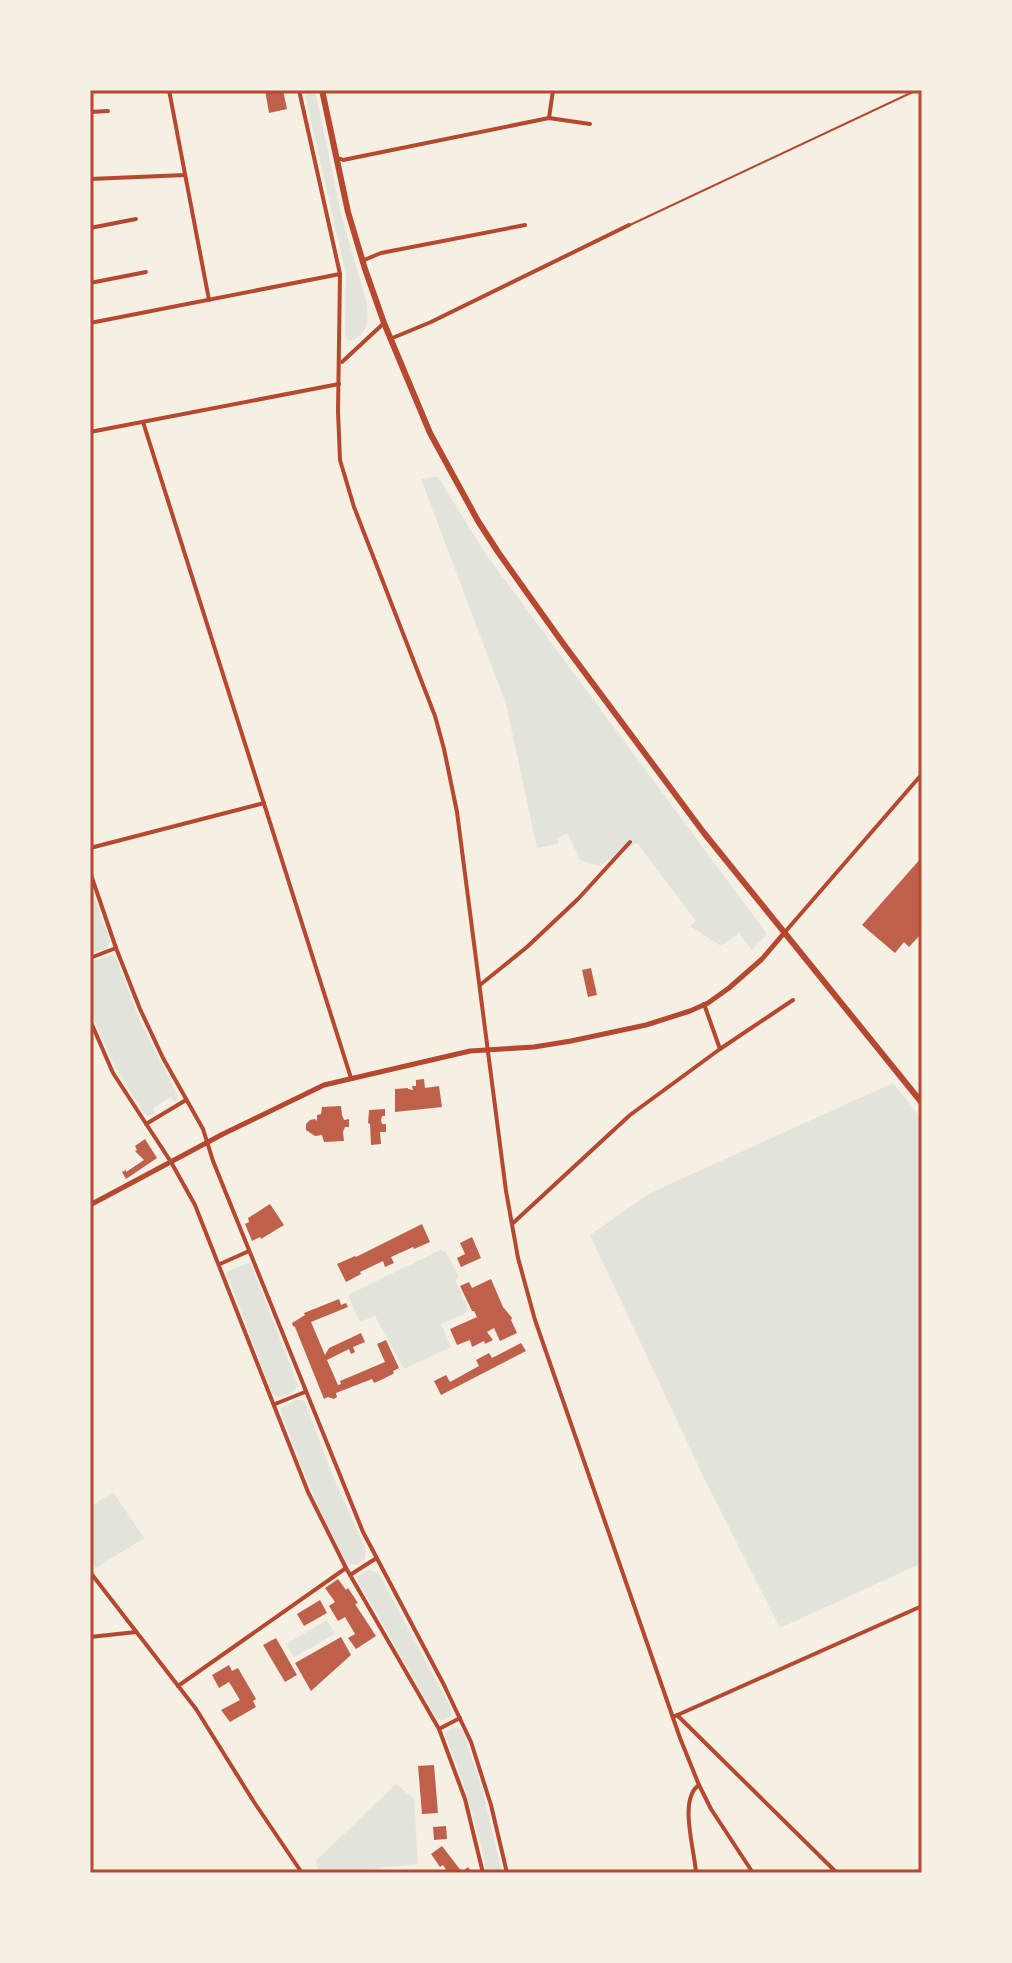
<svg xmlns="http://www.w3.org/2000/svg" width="1012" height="1963" viewBox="0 0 1012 1963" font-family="Overpass,sans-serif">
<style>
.green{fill:#e2e4dc}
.building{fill:#bf614a}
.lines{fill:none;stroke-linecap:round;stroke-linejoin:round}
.service{stroke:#b5482f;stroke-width:2}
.minor{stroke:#b5482f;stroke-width:4}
.tertiary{stroke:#b5482f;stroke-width:5}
.primary{stroke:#b5482f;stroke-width:6}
.neatline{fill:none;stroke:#b5482f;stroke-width:3}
</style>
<rect width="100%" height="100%" fill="#f6efe4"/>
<g class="green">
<path d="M304 90H315L341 214 366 300C369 317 369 338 348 341L345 334 346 275Z"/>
<path d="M438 477 487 556 767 934 752 950 739 933 721 946 690 926 696 921 637 843 599 866 580 860 567 833 558 838V844L537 848 506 704 421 479Z"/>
<path d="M90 884 110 941 107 948 90 954Z"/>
<path d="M112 955 116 958 139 1019 178 1096 175 1102 171 1097 153 1108 155 1114 147 1116 144 1113 115 1067 96 1025 90 1009V962Z"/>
<path d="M893 1083 922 1119V1563L780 1628 704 1478 590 1235 650 1193Z"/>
<path d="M440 1250 446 1252 459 1277 455 1280 468 1309 464 1314 441 1324 451 1347 404 1369 375 1316 360 1322 348 1295Z"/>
<path d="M250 1262 298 1385C293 1393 284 1399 275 1396L272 1393 226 1272Z"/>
<path d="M296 1400H302L305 1402 330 1469 366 1550 365 1559 357 1565 350 1564 346 1561C319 1513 300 1463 281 1412V1408Z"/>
<path d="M113 1492 144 1538 96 1568 90 1560V1507Z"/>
<path d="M369 1570 378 1572 451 1708 450 1717 445 1720H439L436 1717 358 1581 359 1575Z"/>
<path d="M327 1620 335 1634 294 1657 286 1644Z"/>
<path d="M452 1727 462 1729 482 1788 502 1873H487C478 1826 463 1781 446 1736L445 1732Z"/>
<path d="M396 1784 414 1799 418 1864 335 1873H319L316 1861Z"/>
</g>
<g class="building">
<path d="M265 90H283L287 109 269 113Z"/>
<path d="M922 857V933L909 947 904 942 895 953 862 925Z"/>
<path d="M591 968 597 995 588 997 582 970Z"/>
<path d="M424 1079 425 1088 439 1086 442 1107 395 1112V1089L408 1088V1089L413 1090 412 1086H416V1080Z"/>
<path d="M341 1106 342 1115 344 1120 349 1119V1127H345L343 1132 344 1141 324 1142 322 1135 315 1136 306 1130V1124L310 1120 315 1119 317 1121V1115L321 1114 322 1107Z"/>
<path d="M385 1109V1116H382L381 1120 382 1124H386V1132H380L381 1144 371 1145 370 1124 368 1123 369 1110Z"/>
<path d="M145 1139 157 1158 126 1179 122 1172 126 1170V1172L144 1160 135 1151 137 1150 135 1146Z"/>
<path d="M270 1204 284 1225 261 1239 260 1237 252 1241 245 1224 249 1222 248 1218Z"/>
<path d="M422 1224 430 1242 414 1249 413 1247 391 1257 394 1263 385 1267 383 1261 360 1272 361 1274 346 1282 337 1264 355 1256 356 1257Z"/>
<path d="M472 1237 481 1258 461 1267 457 1258 465 1254 460 1243Z"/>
<path d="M491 1279 503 1307 512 1318 511 1320 517 1333 500 1341 494 1328 487 1332 493 1340 485 1344 484 1341 472 1347 470 1340 457 1345 450 1329 477 1317 474 1311H472L460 1286 469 1282 472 1288Z"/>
<path d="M339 1299 341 1305 346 1303 348 1307 311 1322 325 1355 329 1348 361 1333 365 1342 353 1347 355 1352 351 1354 349 1349 327 1360 338 1385 341 1384 340 1381 385 1362 377 1344 386 1340 399 1368 393 1371 394 1373 391 1375 383 1379 374 1383 372 1379 336 1393 337 1397 334 1399 328 1397 324 1399 295 1327 293 1326 292 1323 305 1315 304 1313Z"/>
<path d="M521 1343 526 1351 441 1395 434 1381 446 1375 450 1382 479 1366 476 1360 489 1353 492 1358Z"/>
<path d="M338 1579 346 1590 348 1588 358 1603 355 1604 376 1636 356 1649 348 1638 355 1634 345 1617 338 1621 329 1606 335 1602 325 1588Z"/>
<path d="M320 1600 327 1613 304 1626 297 1614Z"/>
<path d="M341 1637 351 1655 311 1691 295 1663Z"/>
<path d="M276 1638 297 1675 285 1682 263 1645Z"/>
<path d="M229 1665 232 1671 238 1668 256 1699 253 1701 256 1707 230 1722 221 1710 240 1700 229 1682 219 1688 212 1675Z"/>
<path d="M434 1765 438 1813 422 1814 418 1766Z"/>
<path d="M446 1826 447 1839 434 1840 433 1827Z"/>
<path d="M442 1846 462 1872 468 1867 472 1873H448L443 1865 440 1867 431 1854Z"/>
</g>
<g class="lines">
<path class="service" d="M630 225 917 90"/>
<g class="minor">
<path d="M169 90 209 300"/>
<path d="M299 90 340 274 338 411 340 460 354 507 435 716 444 749 457 812 506 1191 518 1258 535 1320 680 1738 699 1785 711 1809 753 1873"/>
<path d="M90 112 108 111"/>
<path d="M549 118 553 90"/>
<path d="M338 158 343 160 549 118 590 124"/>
<path d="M90 179 185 175"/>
<path d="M90 228 136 219"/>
<path d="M362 261 381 253 525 225"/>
<path d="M90 283 146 272"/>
<path d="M90 323 340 274"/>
<path d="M390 339 431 322 629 225"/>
<path d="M342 362 384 323"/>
<path d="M143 422 351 1078"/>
<path d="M90 432 339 384"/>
<path d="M90 848 264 803"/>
<path d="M90 872 116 948 140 1009 163 1058 203 1129 213 1161 363 1532 444 1685 471 1742 491 1805 507 1873"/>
<path d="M785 932 922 774"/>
<path d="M90 958 116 948"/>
<path d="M480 985 527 947 578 899 630 842"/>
<path d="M704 1004 720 1049"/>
<path d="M90 1020 113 1073 171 1162 195 1205 308 1492 346 1568 439 1729 465 1799 483 1873"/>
<path d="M146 1124 186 1100"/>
<path d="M512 1224 630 1115 720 1049 793 1000"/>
<path d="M220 1264 249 1251"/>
<path d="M275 1404 305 1392"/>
<path d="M90 1572 196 1709 254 1802 302 1873"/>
<path d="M350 1575 375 1559"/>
<path d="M90 1637 136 1632"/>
<path d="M178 1686 346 1568"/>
<path d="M677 1715 837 1873"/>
<path d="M673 1717 922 1606"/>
<path d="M439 1729 460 1718"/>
<path d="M696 1873C695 1851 678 1799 699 1785"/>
<path d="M915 1873 922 1870"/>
</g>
<path class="tertiary" d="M90 1205 223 1134 324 1085 470 1051 534 1047 571 1041 646 1025 690 1011 708 1003 729 988 762 959 785 932"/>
<path class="primary" d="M322 90 348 212 365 269 384 323 430 433 478 521 498 552 562 642 704 833 922 1103"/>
</g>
<rect width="1012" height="1963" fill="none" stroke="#f6efe4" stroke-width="184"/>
<rect x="92" y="92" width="828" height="1779" class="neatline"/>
</svg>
